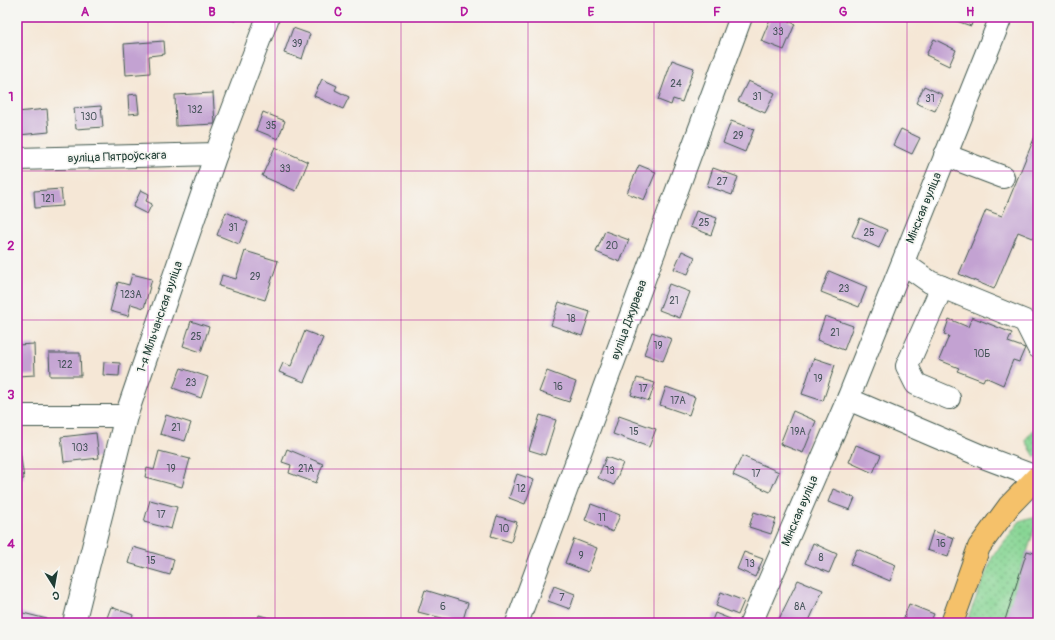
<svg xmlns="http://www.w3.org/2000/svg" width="1055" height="640" viewBox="0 0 1055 640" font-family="Pangolin,sans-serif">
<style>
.grass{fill:url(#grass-dots);stroke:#548964}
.building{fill:#c3a2d2}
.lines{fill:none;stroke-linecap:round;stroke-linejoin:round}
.minor-casing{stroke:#3f564c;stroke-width:24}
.major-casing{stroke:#3f564c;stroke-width:24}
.minor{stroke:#fff;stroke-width:22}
.major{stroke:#f5c16b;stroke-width:22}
.grid{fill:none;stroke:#b5179e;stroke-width:1;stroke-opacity:0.55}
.labels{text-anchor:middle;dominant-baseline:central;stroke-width:3.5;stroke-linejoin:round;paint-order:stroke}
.number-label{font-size:10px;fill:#48565c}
.street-label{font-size:12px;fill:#1f3d34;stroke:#f6f6f2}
.neatline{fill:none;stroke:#b5179e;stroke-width:1.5}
.grid-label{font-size:13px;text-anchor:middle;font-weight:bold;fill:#b5179e}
</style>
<defs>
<pattern id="grass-dots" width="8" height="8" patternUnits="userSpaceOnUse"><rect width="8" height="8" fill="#88d594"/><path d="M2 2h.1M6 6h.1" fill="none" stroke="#6fae7a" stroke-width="1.8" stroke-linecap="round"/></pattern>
</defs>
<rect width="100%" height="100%" fill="#f6f6f2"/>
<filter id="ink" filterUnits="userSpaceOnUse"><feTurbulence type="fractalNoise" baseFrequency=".025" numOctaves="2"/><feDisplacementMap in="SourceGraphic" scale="8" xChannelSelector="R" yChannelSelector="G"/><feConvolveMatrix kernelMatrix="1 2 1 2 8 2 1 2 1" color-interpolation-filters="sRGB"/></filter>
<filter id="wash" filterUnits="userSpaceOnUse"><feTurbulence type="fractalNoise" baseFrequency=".012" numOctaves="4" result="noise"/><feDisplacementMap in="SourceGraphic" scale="16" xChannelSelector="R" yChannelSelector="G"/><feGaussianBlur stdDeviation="0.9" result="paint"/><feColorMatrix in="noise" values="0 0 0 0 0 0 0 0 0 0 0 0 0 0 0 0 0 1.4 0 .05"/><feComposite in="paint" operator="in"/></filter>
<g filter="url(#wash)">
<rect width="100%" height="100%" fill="#f5e7d6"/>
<g class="grass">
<path d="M1038 424V456L1035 457 1025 440Z"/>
<path d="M1038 517 1005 623H966L993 556 1020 521Z"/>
</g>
<g id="blocks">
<g class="building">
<path d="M218 17H236L235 21Z"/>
<path d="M771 17H780L795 24 784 50 761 41Z"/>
<path d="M945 17H974L971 26Z"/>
<path d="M293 28 310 34 302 59 284 53Z"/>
<path d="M934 39 956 50 949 66 926 55Z"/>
<path d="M164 41 165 54 149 56 150 73 126 75 124 44Z"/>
<path d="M672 60 694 68 682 102 673 99 671 105 658 100Z"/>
<path d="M322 79 337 86 335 90 349 97 343 109 314 96Z"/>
<path d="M748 81 775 93 765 113 738 101Z"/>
<path d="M924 86 943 95 935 111 916 103Z"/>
<path d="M213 93 215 124 176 126 175 95Z"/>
<path d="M137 94 139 113 129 114 128 95Z"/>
<path d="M101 106 103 127 76 129 74 108Z"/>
<path d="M47 109 49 132 19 135 17 112Z"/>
<path d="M263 112 285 121 278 139 256 130Z"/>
<path d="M731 121 754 129 745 152 723 143Z"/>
<path d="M901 129 920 138 912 154 893 145Z"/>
<path d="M1038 129V240L1018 232 994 289 959 274 986 210 1002 216Z"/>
<path d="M275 147 308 162 296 191 262 176Z"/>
<path d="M639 165 656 172 644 200 627 193Z"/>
<path d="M713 168 738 177 732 195 707 186Z"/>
<path d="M61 189 63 206 35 208 34 191Z"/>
<path d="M141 190 149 194 146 201 152 204 147 214 133 207Z"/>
<path d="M696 211 717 218 711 235 690 227Z"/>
<path d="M226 212 248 222 239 244 217 235Z"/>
<path d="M860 218 887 230 879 248 852 236Z"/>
<path d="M605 231 629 240 620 262 596 252Z"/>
<path d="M245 251 278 261 265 300 219 286 222 275 236 279Z"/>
<path d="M682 251 695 257 688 274 674 269Z"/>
<path d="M829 271 867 287 859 307 821 292Z"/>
<path d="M132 274 152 279 144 308 131 304 128 316 110 311 118 282 129 285Z"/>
<path d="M669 284 690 292 680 318 659 310Z"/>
<path d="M559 302 590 312 582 336 551 325Z"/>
<path d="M825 316 853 326 844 350 817 340Z"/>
<path d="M972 317 1012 333 1008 342 1025 348 1019 362 1013 360 1003 385 985 377 983 381 957 371 959 368 939 360 949 336 944 334 949 319 968 327Z"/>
<path d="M191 321 209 327 201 352 183 346Z"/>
<path d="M305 331 323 338 304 382 279 372 283 363 291 366Z"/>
<path d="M652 332 672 339 663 361 644 354Z"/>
<path d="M34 344 35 375 17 376V345Z"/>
<path d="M49 353H80L81 376H50Z"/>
<path d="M814 358 835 365 823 401 802 394Z"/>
<path d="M104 362 120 363 119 376 103 375Z"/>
<path d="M181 368 208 377 201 398 173 388Z"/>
<path d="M547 371 576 382 569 402 539 392Z"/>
<path d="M637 378 655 383 649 401 631 395Z"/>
<path d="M666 387 695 397 689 415 660 405Z"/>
<path d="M793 411 816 421 803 453 780 444Z"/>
<path d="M166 415 191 423 185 441 160 434Z"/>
<path d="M540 415 556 420 545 455 529 450Z"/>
<path d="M619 416 656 429 649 447 613 434Z"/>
<path d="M96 433 99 458 64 462 61 437Z"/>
<path d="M856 445 881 455 873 473 849 462Z"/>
<path d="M287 449 323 464 316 483 289 473 291 465 282 462Z"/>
<path d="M17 450H20L24 479 17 480Z"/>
<path d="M159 451 190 459 182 487 145 477 147 468 154 470Z"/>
<path d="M742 456 779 472 770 492 733 475Z"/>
<path d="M606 457 623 463 614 485 598 478Z"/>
<path d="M517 474 534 480 525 504 509 498Z"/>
<path d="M833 489 855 498 850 510 828 502Z"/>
<path d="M150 500 177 507 171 529 144 522Z"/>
<path d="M591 504 620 515 613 532 585 520Z"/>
<path d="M754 512 776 519 771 534 749 527Z"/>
<path d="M497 516 517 522 511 542 491 536Z"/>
<path d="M933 531 954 538 948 557 927 550Z"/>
<path d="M574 539 597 548 588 572 565 563Z"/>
<path d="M813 543 837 554 829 573 805 563Z"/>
<path d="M133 547 174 559 170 575 128 563Z"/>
<path d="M857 549 896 565 890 581 850 564Z"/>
<path d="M1027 551 1038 554V623H1004Z"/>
<path d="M744 552 763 559 755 577 737 569Z"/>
<path d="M798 580 823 590 808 623H777Z"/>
<path d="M554 586 575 594 570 609 548 601Z"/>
<path d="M425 590 468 603 462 623 418 612Z"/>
<path d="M721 592 744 601 738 615 716 606Z"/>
<path d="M909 604 934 614 930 623 902 622Z"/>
<path d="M111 607 133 615 131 623H105Z"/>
<path d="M19 612 47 619 46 623H17Z"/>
<path d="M715 613 740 623H711Z"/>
<path d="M259 615 288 623H257Z"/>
</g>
</g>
</g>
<g filter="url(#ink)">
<use href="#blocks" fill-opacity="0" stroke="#3f564c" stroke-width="1"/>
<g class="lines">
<defs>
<g id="minor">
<path d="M945 155 1003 177"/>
<path d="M17 159 216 154"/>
<path d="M903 263 930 282 1025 321 1038 347"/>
<path d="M942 287 907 366 916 384 949 398"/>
<path d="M848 399 986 458 1036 477"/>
<path d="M17 416H126"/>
<path d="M74 623 126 416 216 154 268 17"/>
<path d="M517 623 741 17"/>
<path d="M751 623 848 399 1001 17"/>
</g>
<path id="major" d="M952 623 979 547 1009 506 1038 476"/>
</defs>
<use href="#minor" class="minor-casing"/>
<use href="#major" class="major-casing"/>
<use href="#minor" class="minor"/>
<use href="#major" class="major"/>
</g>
</g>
<path class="grid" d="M148 17V623M275 17V623M401 17V623M528 17V623M654 17V623M780 17V623M907 17V623M17 171H1038M17 320H1038M17 469H1038"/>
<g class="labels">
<g class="number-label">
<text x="778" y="32">33</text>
<text x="297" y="44">39</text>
<text x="676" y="84">24</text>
<text x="757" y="97">31</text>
<text x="930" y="99">31</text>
<text x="195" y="110">132</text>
<text x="89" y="117">130</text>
<text x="271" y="126">35</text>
<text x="738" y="136">29</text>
<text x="285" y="169">33</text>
<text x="722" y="182">27</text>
<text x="48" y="199">121</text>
<text x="704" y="223">25</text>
<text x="233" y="228">31</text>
<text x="869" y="233">25</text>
<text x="612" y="246">20</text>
<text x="255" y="277">29</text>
<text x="844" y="289">23</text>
<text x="131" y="295">123А</text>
<text x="674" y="301">21</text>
<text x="571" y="319">18</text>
<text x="835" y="333">21</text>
<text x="196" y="337">25</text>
<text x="658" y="346">19</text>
<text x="982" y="354">10Б</text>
<text x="65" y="365">122</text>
<text x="818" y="379">19</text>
<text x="191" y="383">23</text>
<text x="558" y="387">16</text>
<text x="643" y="389">17</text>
<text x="678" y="401">17А</text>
<text x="176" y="428">21</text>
<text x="634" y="432">15</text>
<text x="798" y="432">19А</text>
<text x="80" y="448">103</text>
<text x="171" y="469">19</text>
<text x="306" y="469">21А</text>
<text x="610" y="471">13</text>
<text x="756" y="474">17</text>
<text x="521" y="489">12</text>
<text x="161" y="515">17</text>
<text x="602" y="518">11</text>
<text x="504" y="529">10</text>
<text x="941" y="544">16</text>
<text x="581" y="556">9</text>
<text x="821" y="558">8</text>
<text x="151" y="561">15</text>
<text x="750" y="564">13</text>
<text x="562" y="598">7</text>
<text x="443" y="607">6</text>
<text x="800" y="607">8А</text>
</g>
<g class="street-label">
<text transform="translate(117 157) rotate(-2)">вуліца Пятроўскага</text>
<text transform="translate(924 208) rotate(-68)">Мінская вуліца</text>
<text transform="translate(160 317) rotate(-71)">1-я Мільчанская вуліца</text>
<text transform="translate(629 320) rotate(-70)">вуліца Джураева</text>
<text transform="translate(800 511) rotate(-67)">Мінская вуліца</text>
</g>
</g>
<rect width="1055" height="640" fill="none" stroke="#f6f6f2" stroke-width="44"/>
<g transform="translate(54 586) rotate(169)" stroke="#f6f6f2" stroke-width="3" paint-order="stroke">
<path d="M0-3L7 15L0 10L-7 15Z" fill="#1f3d34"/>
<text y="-6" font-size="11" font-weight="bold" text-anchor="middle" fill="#1f3d34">С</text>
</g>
<rect x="22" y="22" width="1011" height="596" class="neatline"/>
<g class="grid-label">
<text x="85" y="16">A</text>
<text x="212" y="16">B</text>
<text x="338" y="16">C</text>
<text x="464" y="16">D</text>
<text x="591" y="16">E</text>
<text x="717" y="16">F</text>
<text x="843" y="16">G</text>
<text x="970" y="16">H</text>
<text x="11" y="101">1</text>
<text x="11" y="250">2</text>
<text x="11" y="399">3</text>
<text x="11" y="548">4</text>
</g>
</svg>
